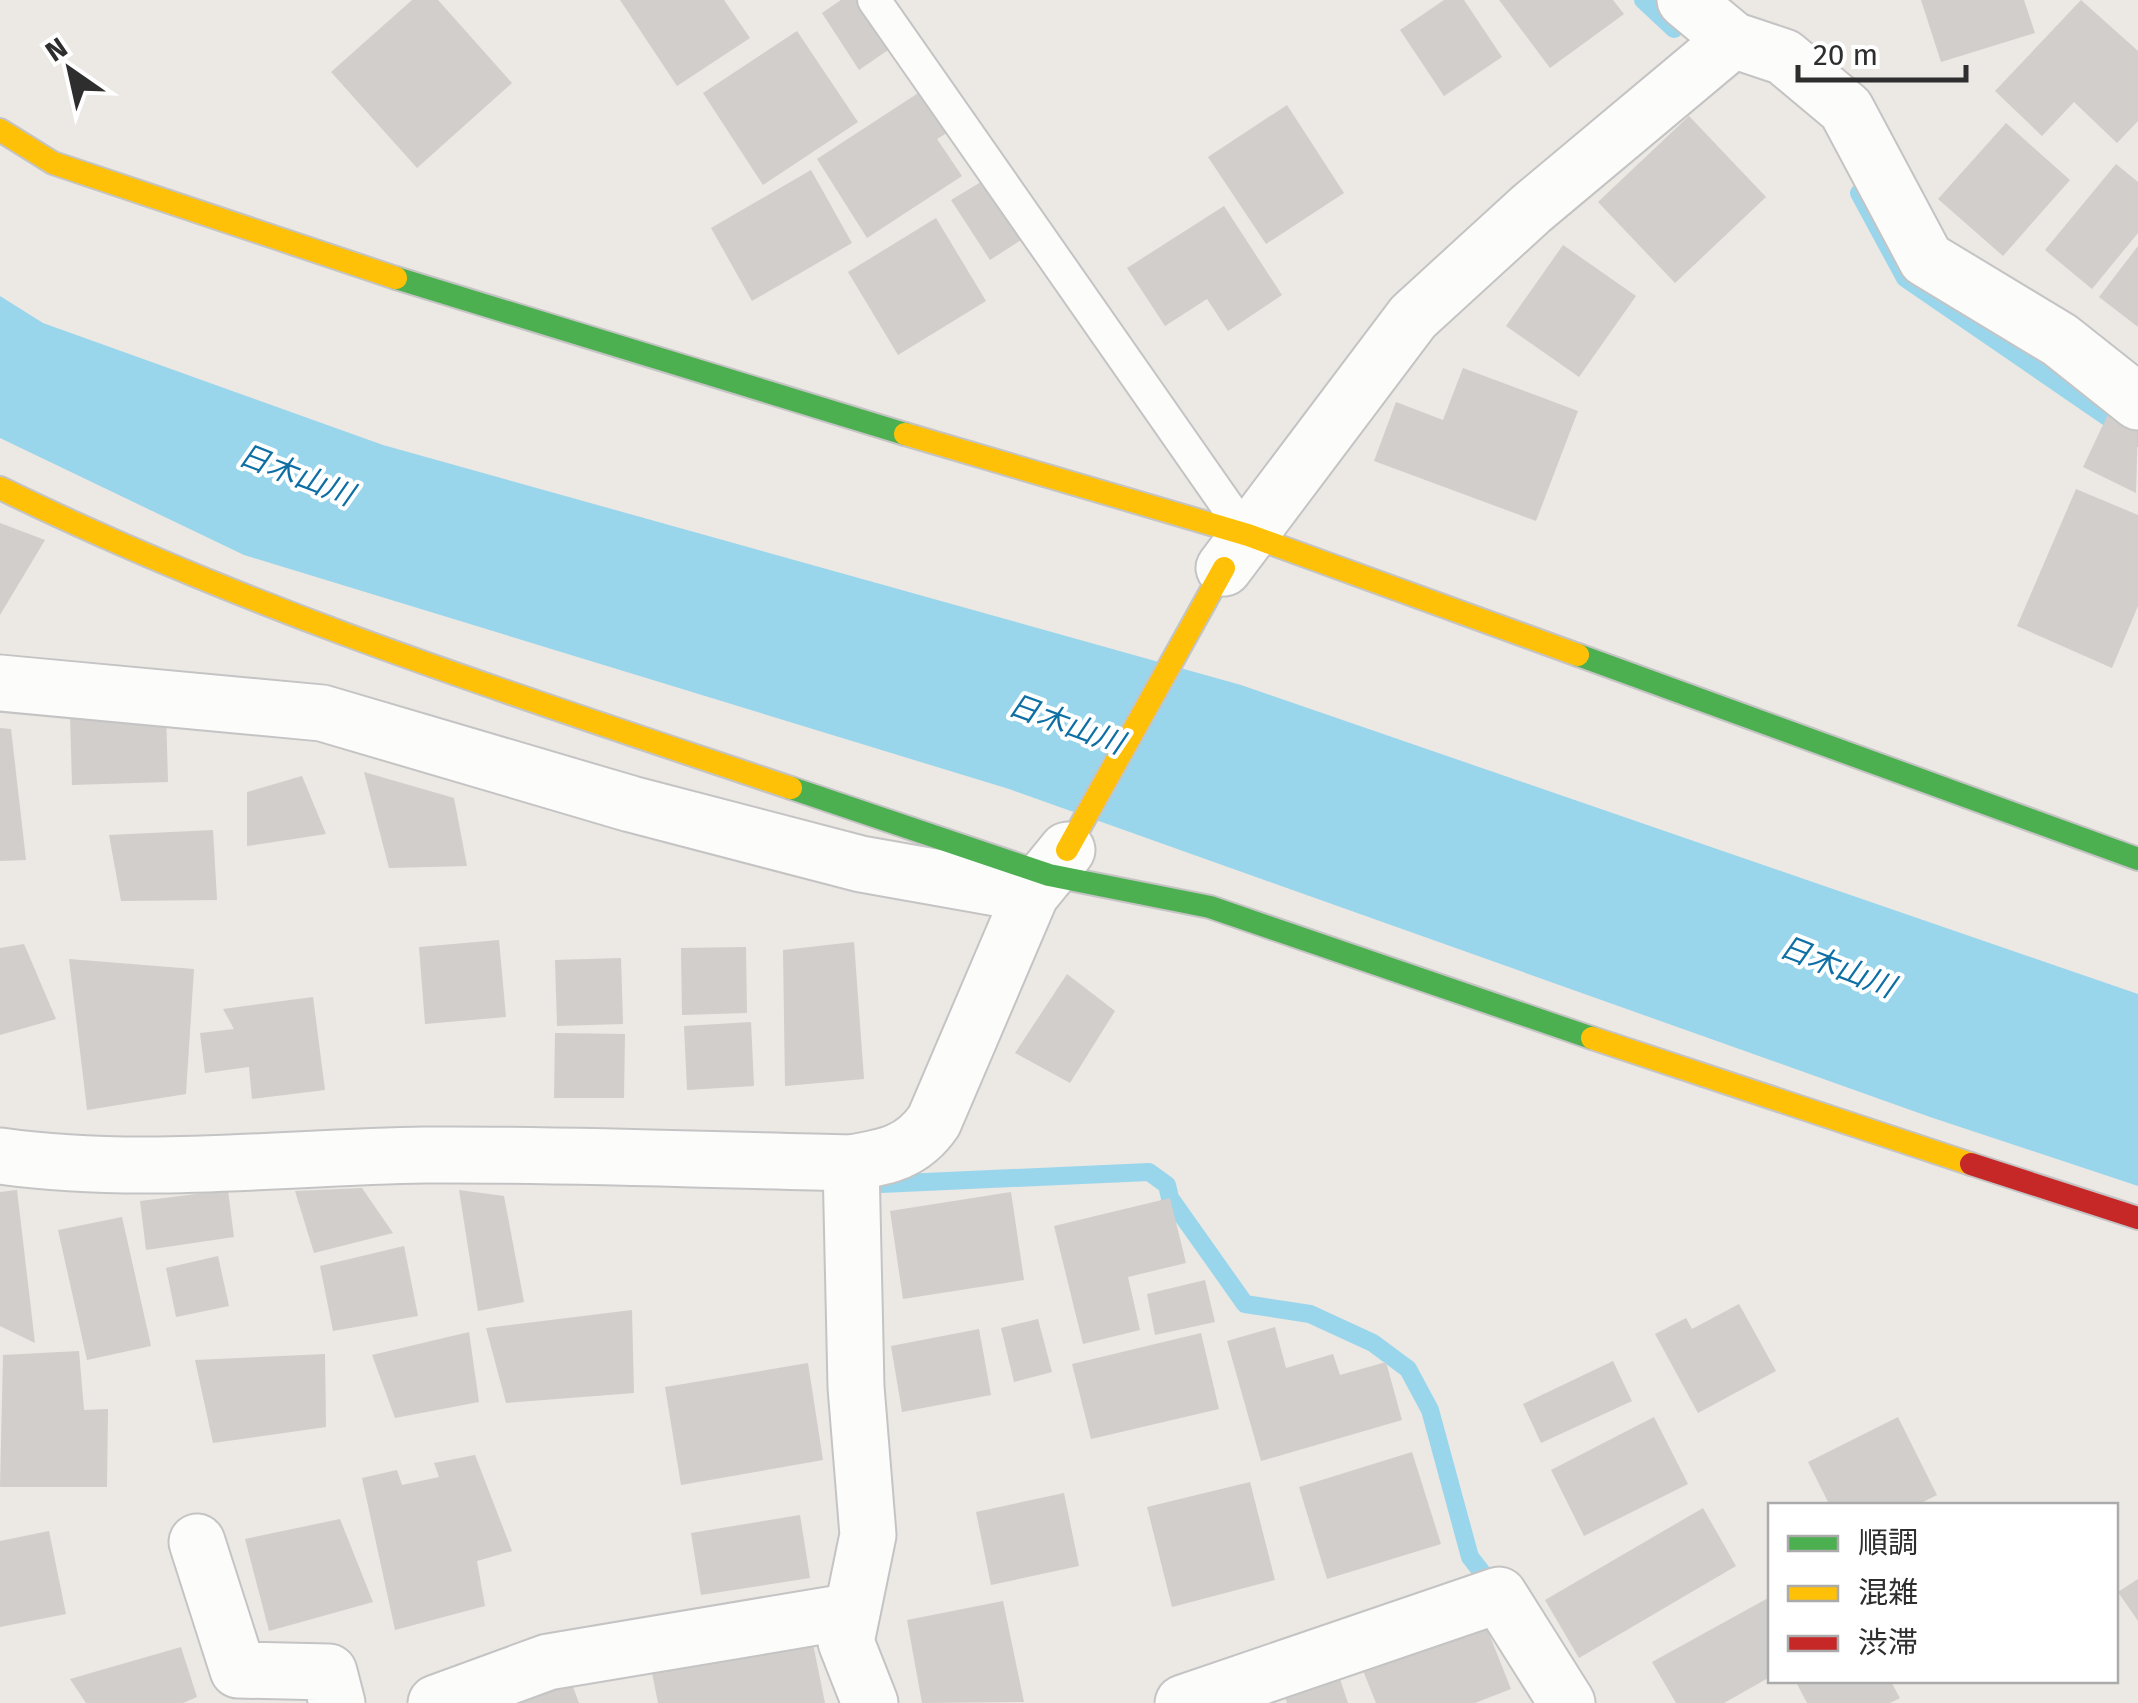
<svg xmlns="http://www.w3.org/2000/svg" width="2138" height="1703" viewBox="0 0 2138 1703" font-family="'Fira Sans','Noto Sans JP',sans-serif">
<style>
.water{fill:#99d6ec}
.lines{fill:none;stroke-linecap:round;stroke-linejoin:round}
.stream{stroke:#99d6ec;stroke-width:18}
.building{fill:#d1cecb}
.lane-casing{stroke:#c5c4c5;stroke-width:36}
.street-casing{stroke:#c5c4c5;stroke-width:59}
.fast-casing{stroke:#c5c4c5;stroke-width:26}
.slow-casing{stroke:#c5c4c5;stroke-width:26}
.jam-casing{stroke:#c5c4c5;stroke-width:26}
.lane{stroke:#fcfcfb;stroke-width:32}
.street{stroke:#fcfcfb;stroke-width:55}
.fast{stroke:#4caf50;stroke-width:22}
.slow{stroke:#ffc107;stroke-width:22}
.jam{stroke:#c62828;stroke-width:22}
.labels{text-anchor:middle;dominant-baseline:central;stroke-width:8;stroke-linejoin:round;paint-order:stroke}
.water-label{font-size:30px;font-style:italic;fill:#0d6fa3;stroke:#fff}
</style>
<rect width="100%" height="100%" fill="#ece8e4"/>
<path class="water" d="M0 296 43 323 383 445 1241 685 2138 994V1186L1930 1117 1009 789 244 555 0 438Z"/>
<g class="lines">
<g class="stream">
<path d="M1643 0 1674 29"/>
<path d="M1859 193 1905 278 2138 438"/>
<path d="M881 1184 1149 1172 1167 1185 1170 1198 1245 1304 1310 1314 1373 1343 1408 1369 1430 1410 1470 1557 1491 1584"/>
</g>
</g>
<g class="building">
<path d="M412 0H438L512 83 417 168 331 72Z"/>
<path d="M620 0H724L750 38 677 86Z"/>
<path d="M841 0H864L894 46 859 70 822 13Z"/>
<path d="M1444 0H1464L1502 57 1444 96 1400 30Z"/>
<path d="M1499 0H1613L1624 14 1550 68Z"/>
<path d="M1921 0H2024L2035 33 1941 62Z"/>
<path d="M2081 0 2138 51V121L2117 143 2074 102 2042 136 1995 91Z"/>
<path d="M797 31 858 122 763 185 703 93Z"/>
<path d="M929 86 955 128 937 139 962 176 867 238 817 159Z"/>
<path d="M1287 105 1344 193 1266 244 1208 157Z"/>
<path d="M1689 116 1766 197 1675 283 1598 202Z"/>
<path d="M2006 123 2070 180 2003 256 1938 199Z"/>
<path d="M2116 164 2138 182V233L2092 289 2045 250Z"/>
<path d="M811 170 852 243 752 301 711 228Z"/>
<path d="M991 176 1029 235 990 260 951 200Z"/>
<path d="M1224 206 1282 295 1228 331 1207 299 1165 326 1127 268Z"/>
<path d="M936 218 986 301 898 355 848 272Z"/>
<path d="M1563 245 1636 296 1579 377 1506 326Z"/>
<path d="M2138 246V327L2099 297Z"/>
<path d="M1463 368 1578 411 1536 521 1374 461 1396 402 1443 420Z"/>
<path d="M2111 408 2138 420 2136 493 2083 467Z"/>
<path d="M2076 489 2138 515V606L2112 668 2017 626Z"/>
<path d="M0 523 45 540 0 615Z"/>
<path d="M166 712 168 782 72 785 70 716Z"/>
<path d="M0 728 11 729 26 860 0 861Z"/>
<path d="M364 772 454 798 467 866 389 868Z"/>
<path d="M302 776 326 834 247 846V792Z"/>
<path d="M213 830 217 900 121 901 109 835Z"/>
<path d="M499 940 506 1017 425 1024 419 947Z"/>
<path d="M854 942 864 1079 785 1086 783 950Z"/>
<path d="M24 944 56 1019 0 1035V948Z"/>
<path d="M746 947 747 1013 682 1015 681 948Z"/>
<path d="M621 958 623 1024 557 1026 555 960Z"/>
<path d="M69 959 194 969 186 1094 87 1110Z"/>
<path d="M1067 974 1115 1011 1070 1083 1015 1053Z"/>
<path d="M313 997 325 1090 252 1099 249 1067 205 1073 200 1033 234 1029 223 1009Z"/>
<path d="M751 1022 754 1086 687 1090 684 1026Z"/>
<path d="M555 1033 625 1034 624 1098H554Z"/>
<path d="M362 1188 393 1233 314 1253 295 1191Z"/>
<path d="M17 1190 35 1343 0 1326V1192Z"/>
<path d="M228 1190 234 1237 146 1250 140 1201Z"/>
<path d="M459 1190 504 1196 524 1302 478 1311Z"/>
<path d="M1011 1192 1024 1280 903 1299 890 1211Z"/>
<path d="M1170 1198 1186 1263 1128 1277 1140 1330 1083 1344 1054 1226Z"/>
<path d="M122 1217 151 1346 87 1360 58 1230Z"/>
<path d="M404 1246 418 1316 333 1331 320 1266Z"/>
<path d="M218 1256 229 1306 176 1317 166 1268Z"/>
<path d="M1205 1280 1215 1322 1155 1335 1147 1294Z"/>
<path d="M1739 1304 1776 1371 1698 1413 1655 1334 1686 1318 1692 1329Z"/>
<path d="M632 1310 634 1393 506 1403 486 1328Z"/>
<path d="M1038 1319 1052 1372 1014 1382 1001 1328Z"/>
<path d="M1275 1327 1286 1368 1333 1354 1340 1375 1386 1362 1402 1420 1261 1461 1227 1341Z"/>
<path d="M979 1329 991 1395 902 1412 891 1346Z"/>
<path d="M469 1332 479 1402 395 1418 372 1355Z"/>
<path d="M1201 1333 1219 1409 1091 1439 1072 1364Z"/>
<path d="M79 1351 84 1410 108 1409 107 1487H0L3 1355Z"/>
<path d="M325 1354 326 1427 213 1443 195 1360Z"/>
<path d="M1613 1361 1632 1401 1541 1443 1523 1404Z"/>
<path d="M808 1363 823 1460 681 1485 665 1387Z"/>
<path d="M1654 1417 1688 1484 1584 1536 1551 1470Z"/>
<path d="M1898 1417 1937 1495 1915 1506H1830L1808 1462Z"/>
<path d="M1412 1452 1441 1544 1327 1579 1299 1487Z"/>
<path d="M475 1455 512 1551 477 1561 485 1606 395 1630 362 1478 397 1470 402 1485 439 1477 434 1463Z"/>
<path d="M1250 1482 1275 1580 1172 1607 1147 1507Z"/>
<path d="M1064 1493 1079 1566 991 1585 976 1512Z"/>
<path d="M1703 1508 1736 1566 1579 1658 1545 1600Z"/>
<path d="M800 1515 810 1578 701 1595 691 1533Z"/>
<path d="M340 1519 373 1602 269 1631 245 1539Z"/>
<path d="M49 1531 66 1614 0 1627V1541Z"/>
<path d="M2138 1579V1621L2118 1592Z"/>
<path d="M1770 1597V1677L1724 1703H1676L1652 1662Z"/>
<path d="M1003 1601 1024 1702 922 1703 907 1620Z"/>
<path d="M1484 1621 1511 1689 1475 1703H1376L1362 1668Z"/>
<path d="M812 1639 825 1703H658L652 1673Z"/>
<path d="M181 1647 197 1697 183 1703H86L70 1679Z"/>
<path d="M1339 1676 1348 1703H1287L1284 1694Z"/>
<path d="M570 1679 579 1703H491Z"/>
<path d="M1795 1680H1890L1900 1698 1890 1703H1807Z"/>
</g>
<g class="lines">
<defs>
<path id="lane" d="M874 0 1246 533"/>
<g id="street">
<path d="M1685 0 1733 40 1784 57 1846 109 1926 259 2060 340 2138 402"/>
<path d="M1224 568 1413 317 1531 209 1733 40"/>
<path d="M0 683 322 713 631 804 861 864 1031 894"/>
<path d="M0 1156C140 1176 284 1157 425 1155 567 1154 709 1160 851 1163 887 1157 913 1152 934 1121L1031 894 1067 850"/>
<path d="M851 1163 856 1387 868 1535 846 1642 870 1703"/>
<path d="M197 1542 238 1670 329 1672 337 1703"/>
<path d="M436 1703 548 1662 852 1611"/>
<path d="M1183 1703 1499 1595 1567 1703"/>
</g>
<g id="fast">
<path d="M396 278 905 434"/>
<path d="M1578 655 2138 859"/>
<path d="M791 788 1049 875 1210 907 1592 1038"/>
</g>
<g id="slow">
<path d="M0 130 53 163 396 278"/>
<path d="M905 434 1248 535 1578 655"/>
<path d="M0 488C253 612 524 698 791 788"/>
<path d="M1067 850 1224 568"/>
<path d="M1592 1038 1971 1164"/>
</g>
<path id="jam" d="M1971 1164 2138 1218"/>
</defs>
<use href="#lane" class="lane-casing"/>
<use href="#street" class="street-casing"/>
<use href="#fast" class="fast-casing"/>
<use href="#slow" class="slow-casing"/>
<use href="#jam" class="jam-casing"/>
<use href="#lane" class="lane"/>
<use href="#street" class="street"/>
<use href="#fast" class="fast"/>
<use href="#slow" class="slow"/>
<use href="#jam" class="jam"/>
</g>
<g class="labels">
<g class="water-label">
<text transform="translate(296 475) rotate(21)">日木山川</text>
<text transform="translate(1066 724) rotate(20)">日木山川</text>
<text transform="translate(1837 967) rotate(21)">日木山川</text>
</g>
</g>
<rect x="1768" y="1503" width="350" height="180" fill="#ffffff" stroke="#ababab" stroke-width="2.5"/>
<rect x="1788" y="1536" width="50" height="15" fill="#4caf50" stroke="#ababab" stroke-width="2.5"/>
<text x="1858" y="1553" font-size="30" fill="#2e2e2e">順調</text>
<rect x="1788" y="1586" width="50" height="15" fill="#ffc107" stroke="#ababab" stroke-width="2.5"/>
<text x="1858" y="1603" font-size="30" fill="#2e2e2e">混雑</text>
<rect x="1788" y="1636" width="50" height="15" fill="#c62828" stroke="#ababab" stroke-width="2.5"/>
<text x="1858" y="1653" font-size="30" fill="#2e2e2e">渋滞</text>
<g transform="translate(70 70) rotate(326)" stroke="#ffffff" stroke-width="8" paint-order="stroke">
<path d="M0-8L18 38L0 25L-18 38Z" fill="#2e2e2e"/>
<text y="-15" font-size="28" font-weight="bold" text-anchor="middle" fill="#2e2e2e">N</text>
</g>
<path d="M1798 65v15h168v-15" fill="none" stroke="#2e2e2e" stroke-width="5"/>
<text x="1813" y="65" font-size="30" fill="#2e2e2e" stroke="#ffffff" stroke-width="8" paint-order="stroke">20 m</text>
</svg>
